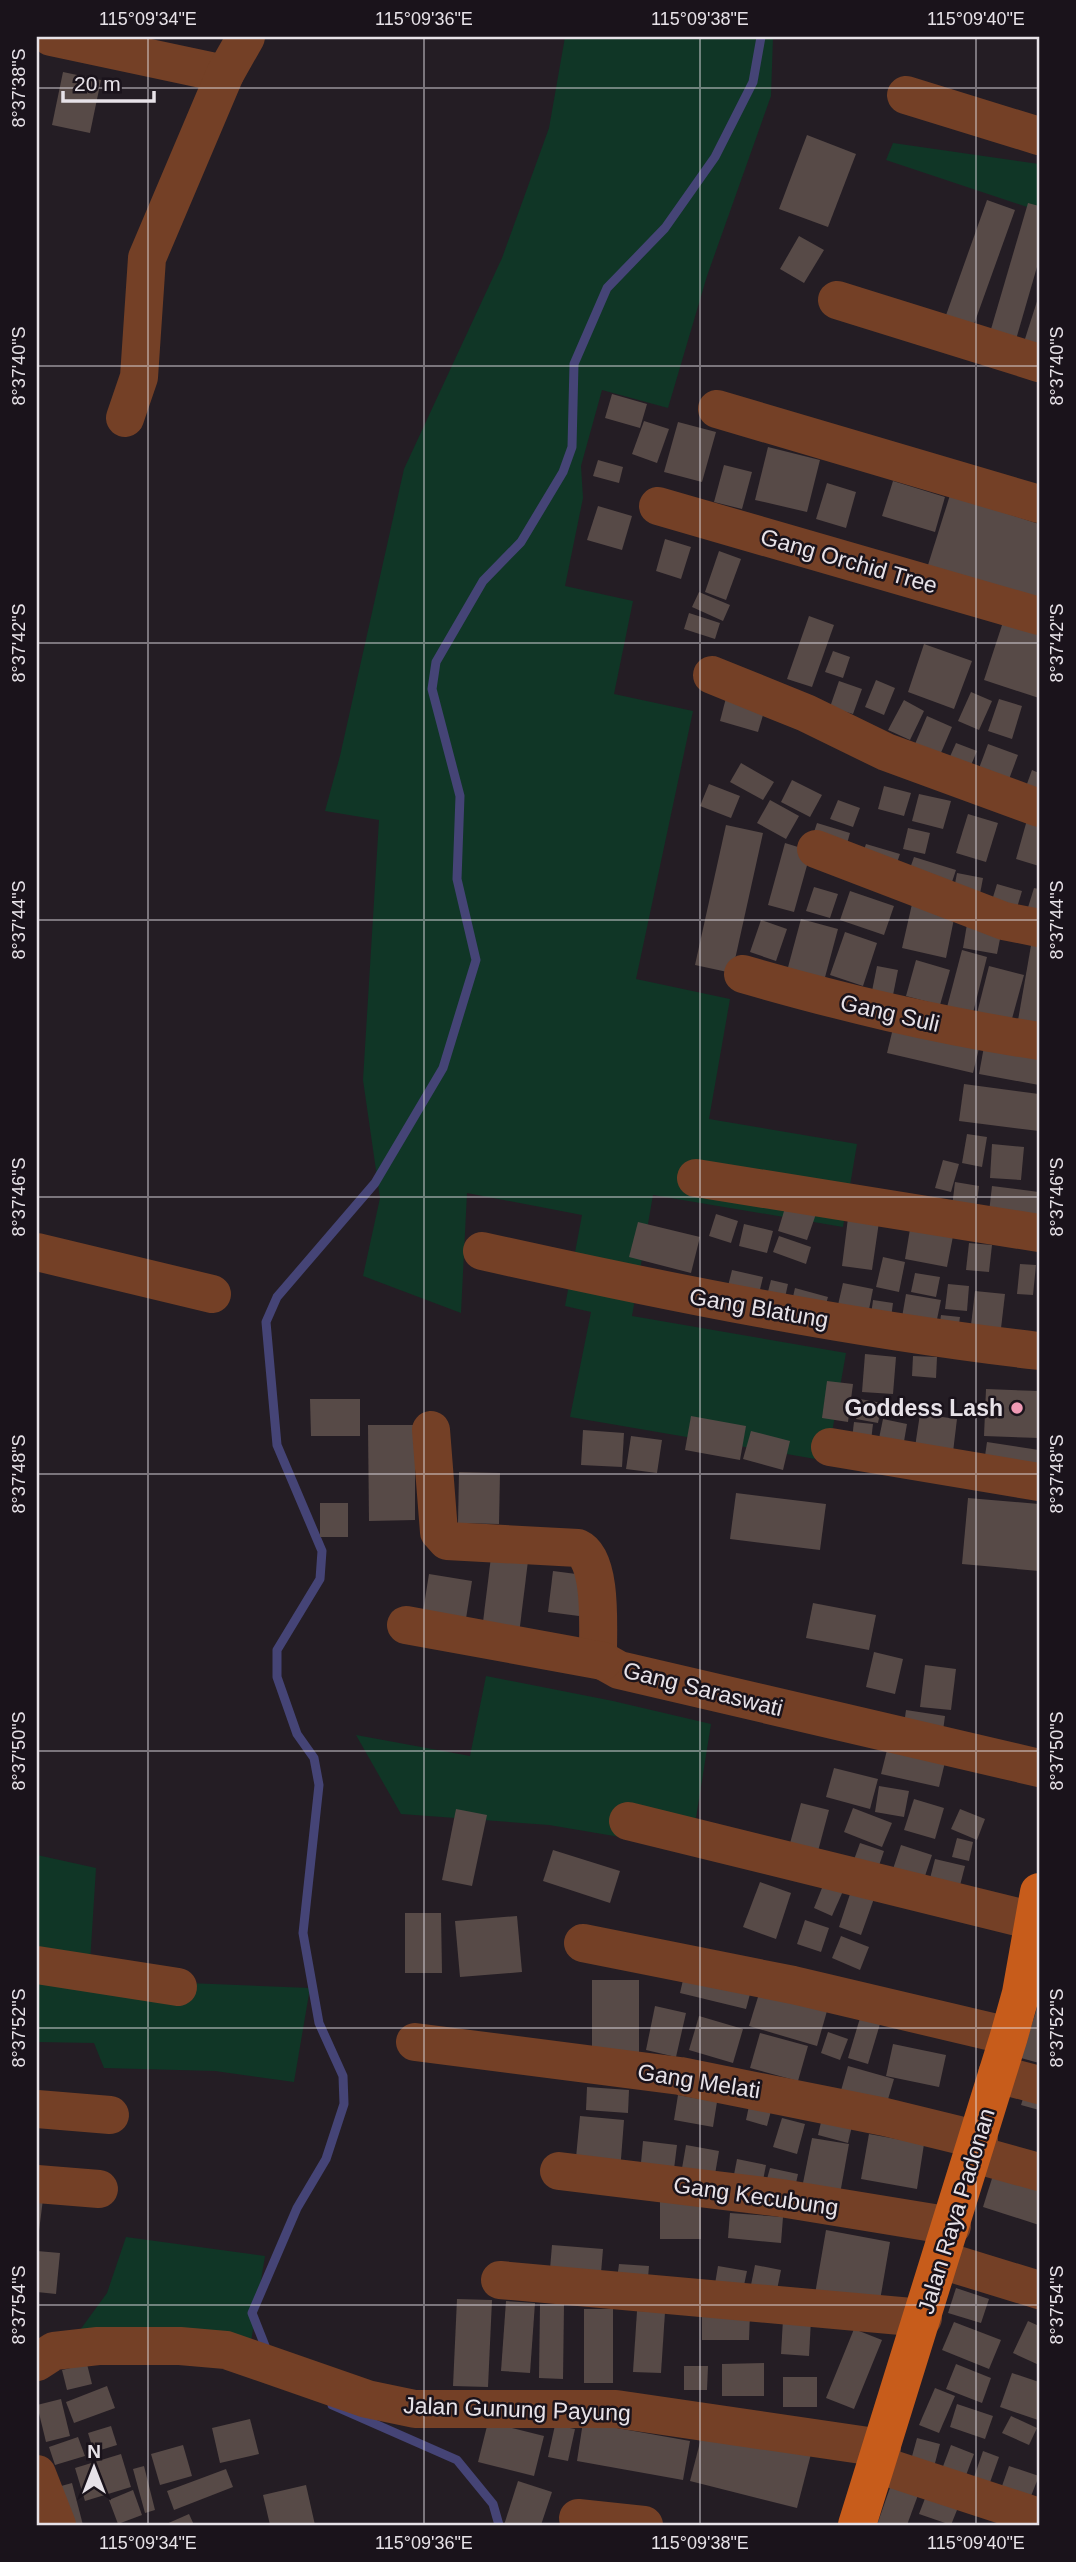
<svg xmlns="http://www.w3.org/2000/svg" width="1076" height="2562" viewBox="0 0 1076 2562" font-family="Arial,sans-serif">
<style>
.green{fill:#103626}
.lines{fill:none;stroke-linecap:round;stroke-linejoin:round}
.stream{stroke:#454476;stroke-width:9}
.building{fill:#574a47}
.minor{stroke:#744026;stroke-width:38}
.major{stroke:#c75c1b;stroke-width:38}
.ticks{fill:none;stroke:#e7e2e8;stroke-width:2;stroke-opacity:0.45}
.poi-dot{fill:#f09ab5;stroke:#1a131b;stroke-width:2.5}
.labels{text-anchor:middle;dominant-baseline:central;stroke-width:5;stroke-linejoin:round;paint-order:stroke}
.street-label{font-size:23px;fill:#e7e2e8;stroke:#1a131b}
.poi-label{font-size:23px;font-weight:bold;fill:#e7e2e8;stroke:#1a131b;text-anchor:end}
.neatline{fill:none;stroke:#e7e2e8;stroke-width:2.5}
.ticks-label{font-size:18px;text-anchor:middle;fill:#e7e2e8}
</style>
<rect width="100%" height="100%" fill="#241d24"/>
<g class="green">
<path d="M565 37H773L771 96 707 276 668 408 602 390 581 466 583 498 565 586 633 601 614 694 693 711 636 979 730 999 709 1119 857 1144 843 1227 653 1195 632 1316 846 1353 827 1461 570 1417 591 1312 565 1306 582 1215 467 1193 461 1313 363 1276 380 1198 363 1080 379 820 325 811 340 756 404 469 502 258 549 128Z"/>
<path d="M893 143 1039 164V211L886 160Z"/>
<path d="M486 1676 613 1701 711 1724 691 1849 549 1825 401 1814 356 1735 470 1756Z"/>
<path d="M37 1855 96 1868 89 1979 310 1988 294 2082 215 2071 104 2068 94 2043 37 2042Z"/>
<path d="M126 2237 265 2256 247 2366 61 2356 107 2293Z"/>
</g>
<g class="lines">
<g class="stream">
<path d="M267 2351 252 2313 297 2208 326 2159 344 2104 343 2076 319 2023 303 1933 319 1785 314 1758 297 1734 277 1677V1650L320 1579 322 1551 277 1445 266 1322 277 1297 375 1183 443 1068 476 960 457 879 460 796 432 689 436 662 483 581 521 542 563 472 572 447 574 364 607 288 665 228 715 157 753 82 761 37"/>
<path d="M332 2405 457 2460 493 2504 499 2525"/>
</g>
</g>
<g class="building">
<path d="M63 72 101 80 90 133 52 125Z"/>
<path d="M807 135 856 154 828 227 779 209Z"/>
<path d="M987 200 1015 210 973 327 945 318Z"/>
<path d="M1028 203 1039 206V260L1015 343 989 336Z"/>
<path d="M799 236 824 250 804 283 780 269Z"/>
<path d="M1039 295V346L1024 342Z"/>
<path d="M612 394 647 404 640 428 605 418Z"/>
<path d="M644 421 669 429 657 463 632 454Z"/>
<path d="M678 422 716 432 702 482 664 472Z"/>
<path d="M768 447 820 460 807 512 755 500Z"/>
<path d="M598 460 623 467 619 483 593 476Z"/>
<path d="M724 465 752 472 742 509 714 502Z"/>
<path d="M893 481 945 497 935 532 882 516Z"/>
<path d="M827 483 856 492 846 528 816 519Z"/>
<path d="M950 495 1039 524V600L928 565Z"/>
<path d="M598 506 632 516 622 550 587 540Z"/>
<path d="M665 539 691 547 681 579 656 571Z"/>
<path d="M719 551 741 559 726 600 705 592Z"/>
<path d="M699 592 730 605 723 621 692 607Z"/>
<path d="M689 613 720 623 715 639 684 629Z"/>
<path d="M809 616 834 625 812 687 787 679Z"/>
<path d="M1003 622 1039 635V698L984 680Z"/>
<path d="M924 644 972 661 954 709 908 692Z"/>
<path d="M833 651 850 657 843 678 825 672Z"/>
<path d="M876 680 895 688 884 715 865 707Z"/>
<path d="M839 681 862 689 853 714 830 707Z"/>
<path d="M971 692 992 701 979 730 958 721Z"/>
<path d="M727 694 766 705 758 732 720 721Z"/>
<path d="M999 699 1022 706 1012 739 988 731Z"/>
<path d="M904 700 924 711 910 740 888 730Z"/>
<path d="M927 716 952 727 940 755 915 744Z"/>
<path d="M956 743 977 751 969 770 948 761Z"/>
<path d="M988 744 1018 755 1008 782 978 771Z"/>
<path d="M741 763 774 782 763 800 730 782Z"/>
<path d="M1032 770 1039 773V800L1023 795Z"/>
<path d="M792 780 822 795 810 817 781 802Z"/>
<path d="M709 784 740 796 731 818 700 806Z"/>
<path d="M884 786 911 793 904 816 878 809Z"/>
<path d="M919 794 951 801 943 829 912 821Z"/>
<path d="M770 800 799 816 786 839 757 823Z"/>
<path d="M838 800 860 808 853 827 830 819Z"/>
<path d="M968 814 998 823 986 862 956 853Z"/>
<path d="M1027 820 1039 824V866L1016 859Z"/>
<path d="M817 823 850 833 845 851 811 841Z"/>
<path d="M726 825 763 833 732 973 695 965Z"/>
<path d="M908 828 930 833 925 854 903 849Z"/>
<path d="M785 843 811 851 794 912 768 905Z"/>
<path d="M866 844 900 854 893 874 859 864Z"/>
<path d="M914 857 956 870 949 891 907 877Z"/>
<path d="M957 873 983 878 979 899 953 894Z"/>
<path d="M997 884 1022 891 1015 914 990 907Z"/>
<path d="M814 887 838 894 830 918 806 911Z"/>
<path d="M1034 888 1039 889V918L1026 914Z"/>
<path d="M850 891 894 906 884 935 840 920Z"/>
<path d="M912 904 955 914 946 958 902 948Z"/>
<path d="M968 918 1003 924 997 954 963 948Z"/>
<path d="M801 919 838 929 824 981 787 971Z"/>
<path d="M761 920 787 929 776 961 750 952Z"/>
<path d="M845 932 877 943 863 986 830 975Z"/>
<path d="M1033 934 1039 935V1030L1017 1026Z"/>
<path d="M962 950 987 957 972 1017 946 1011Z"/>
<path d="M916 960 950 970 940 1005 906 996Z"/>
<path d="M877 966 898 970 893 995 872 991Z"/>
<path d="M989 966 1024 975 1010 1026 976 1017Z"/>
<path d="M895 1020 981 1040 973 1073 887 1053Z"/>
<path d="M985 1041 1039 1051V1085L979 1074Z"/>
<path d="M964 1084 1039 1094V1131L959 1121Z"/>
<path d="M967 1134 987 1137 982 1167 962 1163Z"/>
<path d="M992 1144 1024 1147 1021 1180 990 1178Z"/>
<path d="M943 1160 959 1164 951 1192 935 1188Z"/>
<path d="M955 1182 979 1186 976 1210 952 1207Z"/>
<path d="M992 1186 1039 1192 1036 1227 988 1221Z"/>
<path d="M788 1198 818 1208 807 1240 778 1231Z"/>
<path d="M716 1214 738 1221 731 1243 709 1236Z"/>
<path d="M848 1218 879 1222 872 1270 842 1266Z"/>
<path d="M638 1222 700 1237 691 1273 629 1257Z"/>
<path d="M911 1223 954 1231 947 1267 905 1259Z"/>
<path d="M744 1224 773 1231 767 1253 739 1246Z"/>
<path d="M779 1236 811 1247 806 1264 773 1252Z"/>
<path d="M969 1243 992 1245 989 1272 966 1270Z"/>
<path d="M883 1257 905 1262 899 1292 876 1287Z"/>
<path d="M1020 1264 1036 1265 1033 1295 1017 1294Z"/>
<path d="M732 1270 763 1277 756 1306 725 1298Z"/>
<path d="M915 1273 940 1277 936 1297 911 1292Z"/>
<path d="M771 1280 788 1284 782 1311 764 1307Z"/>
<path d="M843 1283 873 1289 866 1325 835 1318Z"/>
<path d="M948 1284 969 1286 967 1311 945 1309Z"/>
<path d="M795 1288 828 1297 822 1318 790 1310Z"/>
<path d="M975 1291 1005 1294 1000 1337 970 1334Z"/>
<path d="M906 1294 941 1300 935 1329 901 1323Z"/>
<path d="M873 1300 893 1303 890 1325 870 1323Z"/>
<path d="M941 1315 960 1317 958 1331 939 1329Z"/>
<path d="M865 1354 896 1357 893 1394 862 1392Z"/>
<path d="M913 1356 937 1357 936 1378 912 1376Z"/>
<path d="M827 1381 853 1384 848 1422 822 1418Z"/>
<path d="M986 1389 1039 1391V1438L984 1436Z"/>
<path d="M310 1399H360V1436H311Z"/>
<path d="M860 1399 882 1403 878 1423 856 1419Z"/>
<path d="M920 1414 957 1419 953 1452 915 1447Z"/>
<path d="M691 1416 746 1426 740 1460 685 1450Z"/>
<path d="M883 1419 907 1424 902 1453 877 1448Z"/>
<path d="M854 1422 873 1424 870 1449 851 1447Z"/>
<path d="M368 1425H415V1520L369 1521Z"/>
<path d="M583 1430 624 1433 622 1467 581 1465Z"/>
<path d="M751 1431 790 1441 783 1470 743 1459Z"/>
<path d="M631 1436 662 1440 657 1473 626 1469Z"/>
<path d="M987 1442 1039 1450V1479L983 1470Z"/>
<path d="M459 1472 500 1473 499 1524 458 1523Z"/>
<path d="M736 1493 826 1504 820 1550 730 1539Z"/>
<path d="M968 1498 1039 1504V1571L962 1564Z"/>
<rect x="320" y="1503" width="28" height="34"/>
<path d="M491 1557 528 1561 519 1634 482 1630Z"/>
<path d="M553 1571 584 1575 579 1616 548 1612Z"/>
<path d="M429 1574 472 1581 464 1631 421 1624Z"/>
<path d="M813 1603 876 1615 869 1650 806 1638Z"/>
<path d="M874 1652 903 1659 895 1694 866 1687Z"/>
<path d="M925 1665 956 1669 951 1710 920 1707Z"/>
<path d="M906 1710 945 1716 942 1738 903 1732Z"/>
<path d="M887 1750 945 1762 939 1787 881 1774Z"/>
<path d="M834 1768 878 1779 870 1809 826 1797Z"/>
<path d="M879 1786 909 1791 904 1817 875 1812Z"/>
<path d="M914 1799 944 1808 935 1839 904 1830Z"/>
<path d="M801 1803 829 1810 814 1866 786 1858Z"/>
<path d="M853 1808 892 1823 882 1847 844 1832Z"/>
<path d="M456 1809 487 1815 472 1886 442 1880Z"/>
<path d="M960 1809 985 1819 977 1840 951 1829Z"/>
<path d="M957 1838 973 1842 969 1861 952 1857Z"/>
<path d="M860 1843 884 1851 875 1877 851 1868Z"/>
<path d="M901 1845 932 1855 921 1888 890 1878Z"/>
<path d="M553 1850 620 1871 610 1903 543 1881Z"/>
<path d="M935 1859 965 1866 956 1901 926 1894Z"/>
<path d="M760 1882 791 1893 776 1939 743 1927Z"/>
<path d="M824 1883 843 1891 832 1916 814 1908Z"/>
<path d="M853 1885 876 1893 861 1935 839 1927Z"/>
<path d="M405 1913H441L442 1973H405Z"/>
<path d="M517 1916 522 1972 460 1977 455 1921Z"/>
<path d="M805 1920 829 1928 821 1952 797 1944Z"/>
<path d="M841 1936 869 1947 860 1970 832 1958Z"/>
<path d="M686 1967 753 1983 746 2009 680 1993Z"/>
<path d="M592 1980H639V2052L592 2053Z"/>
<path d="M762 1984 829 2004 817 2046 749 2026Z"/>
<path d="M1039 2002V2063L1021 2058Z"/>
<path d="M655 2006 686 2013 676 2057 646 2050Z"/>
<path d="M699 2016 743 2029 733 2063 689 2050Z"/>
<path d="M860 2018 880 2024 868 2064 848 2058Z"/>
<path d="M828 2032 848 2039 840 2060 821 2053Z"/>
<path d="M760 2033 808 2046 798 2081 750 2068Z"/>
<path d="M893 2044 946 2055 939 2087 886 2076Z"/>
<path d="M848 2066 894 2079 886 2106 840 2094Z"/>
<path d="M587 2087 629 2090 628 2113 586 2110Z"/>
<path d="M1026 2089 1039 2092V2110L1021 2105Z"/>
<path d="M678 2095 717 2102 713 2127 674 2120Z"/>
<path d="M749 2106 771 2111 767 2126 746 2120Z"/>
<path d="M580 2116 624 2120 620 2172 575 2168Z"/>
<path d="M782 2118 805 2124 797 2154 773 2147Z"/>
<path d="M822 2118 852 2126 848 2143 818 2135Z"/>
<path d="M869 2134 924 2144 917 2189 861 2179Z"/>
<path d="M812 2138 849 2144 838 2205 800 2198Z"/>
<path d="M643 2141 677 2145 673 2177 640 2173Z"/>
<path d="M686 2145 719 2151 713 2186 680 2180Z"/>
<path d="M737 2159 766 2165 761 2191 732 2185Z"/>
<path d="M770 2168 798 2174 793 2197 764 2190Z"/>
<path d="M994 2172 1039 2187V2225L983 2207Z"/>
<path d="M37 2190 44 2191 38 2239H37Z"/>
<rect x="660" y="2201" width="41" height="38"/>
<path d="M730 2213 783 2217 781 2243 728 2238Z"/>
<path d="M826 2230 890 2242 878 2312 814 2300Z"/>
<path d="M552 2245 603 2249 600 2285 549 2281Z"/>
<path d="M37 2251 60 2253 56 2294 37 2292Z"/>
<path d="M619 2264 649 2266 647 2290 616 2287Z"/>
<path d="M755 2265 781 2270 775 2300 749 2295Z"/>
<path d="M718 2266 747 2271 742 2295 714 2290Z"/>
<path d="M956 2288 989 2299 981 2323 948 2313Z"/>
<path d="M457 2299 492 2300 488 2387 453 2386Z"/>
<path d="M506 2301 535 2303 530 2373 501 2371Z"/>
<path d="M540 2304H564L563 2379 539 2378Z"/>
<rect x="584" y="2309" width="29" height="74"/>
<path d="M637 2311 665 2312 661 2373 633 2372Z"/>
<path d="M702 2313H750L749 2340H702Z"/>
<path d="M783 2319 811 2320 809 2356 781 2354Z"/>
<path d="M1028 2321 1039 2326V2365L1013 2353Z"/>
<path d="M954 2322 1001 2340 989 2369 942 2350Z"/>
<path d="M854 2329 882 2340 854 2409 826 2398Z"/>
<path d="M764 2363V2396H722V2364Z"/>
<path d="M87 2364 92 2384 67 2390 62 2370Z"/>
<path d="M956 2364 991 2378 982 2403 946 2389Z"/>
<path d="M684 2366H708L707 2390H684Z"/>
<path d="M1012 2373 1039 2382 1038 2420 1000 2407Z"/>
<rect x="783" y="2377" width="34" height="30"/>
<path d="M107 2386 115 2408 74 2423 66 2402Z"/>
<path d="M935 2388 955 2396 939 2433 919 2425Z"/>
<path d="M61 2399 70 2436 46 2442 37 2405Z"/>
<path d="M957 2404 993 2416 985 2439 950 2427Z"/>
<path d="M1011 2416 1037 2428 1029 2445 1002 2433Z"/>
<path d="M250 2419 259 2454 220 2463 212 2428Z"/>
<path d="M488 2422 544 2436 534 2476 478 2462Z"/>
<path d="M583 2422 690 2441 683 2480 577 2461Z"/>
<path d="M555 2425 575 2429 568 2461 548 2457Z"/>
<path d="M111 2426 117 2445 94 2452 88 2433Z"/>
<path d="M704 2427 811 2454 797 2508 690 2481Z"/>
<path d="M78 2437 85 2456 55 2465 49 2447Z"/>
<path d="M917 2438 940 2444 934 2467 911 2460Z"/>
<path d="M183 2445 192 2476 160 2485 151 2454Z"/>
<path d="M951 2445 974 2454 962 2486 939 2477Z"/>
<path d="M983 2451 999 2457 988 2488 972 2483Z"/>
<path d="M121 2454 131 2487 85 2501 75 2468Z"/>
<path d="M144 2466 155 2510 145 2513 133 2469Z"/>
<path d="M1009 2466 1039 2476 1031 2496 1002 2486Z"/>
<path d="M226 2469 233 2487 174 2510 167 2491Z"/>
<path d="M518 2481 552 2492 541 2525H504Z"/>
<path d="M72 2483 83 2525H64L54 2488Z"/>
<path d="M306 2485 315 2525H270L263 2495Z"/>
<path d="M891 2485 918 2495 907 2525H877Z"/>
<path d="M929 2488 961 2500 951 2525 919 2514Z"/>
<path d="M133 2490 142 2515 118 2524 109 2500Z"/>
<path d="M189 2514 194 2525H164Z"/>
</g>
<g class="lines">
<g class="minor">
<path d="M51 37 225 74"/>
<path d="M906 95 1039 136"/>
<path d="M837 300 1039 363"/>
<path d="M717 409 1039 504"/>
<path d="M125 418 139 377 147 258 225 74 246 37"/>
<path d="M658 506 1039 616"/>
<path d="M712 675 806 713 886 752 1039 808"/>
<path d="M816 849 1004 921 1039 928"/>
<path d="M743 974C844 1003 935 1025 1039 1041"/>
<path d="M696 1178 1039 1233"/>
<path d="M482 1251C666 1292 851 1329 1039 1351"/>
<path d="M37 1252 212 1294"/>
<path d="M431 1430 439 1532 447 1541 578 1548C602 1559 598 1625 598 1651L603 1661 619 1670 1039 1768"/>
<path d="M830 1447 1039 1482"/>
<path d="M406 1625 603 1661"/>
<path d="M628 1821 1034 1921"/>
<path d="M583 1943 793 1985 1009 2036"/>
<path d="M37 1965 178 1987"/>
<path d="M415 2042 680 2076 885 2117 979 2140"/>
<path d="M997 2074 1039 2085"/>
<path d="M37 2109 110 2115"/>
<path d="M974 2154 1039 2172"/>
<path d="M559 2171 781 2198 952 2226"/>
<path d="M37 2184 99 2189"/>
<path d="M941 2260 1039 2290"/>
<path d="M500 2280 923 2318"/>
<path d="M37 2362 54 2351 98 2346H180L226 2350 367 2399 415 2409H616L882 2448"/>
<path d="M877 2464 1039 2517"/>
<path d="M37 2474 57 2525"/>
<path d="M578 2518 644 2525"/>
</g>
<path class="major" d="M857 2525 1009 2036 1021 1993 1039 1892"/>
</g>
<path class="ticks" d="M148 37V2525M424 37V2525M700 37V2525M976 37V2525M37 88H1039M37 366H1039M37 643H1039M37 920H1039M37 1197H1039M37 1474H1039M37 1751H1039M37 2028H1039M37 2305H1039"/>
<circle class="poi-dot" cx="1017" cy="1408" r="7"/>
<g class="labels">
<g class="street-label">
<text transform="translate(849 561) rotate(16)">Gang Orchid Tree</text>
<text transform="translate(890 1013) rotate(13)">Gang Suli</text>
<text transform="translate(759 1308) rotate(10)">Gang Blatung</text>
<text transform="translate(703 1689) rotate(14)">Gang Saraswati</text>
<text transform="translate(699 2081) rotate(9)">Gang Melati</text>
<text transform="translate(756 2196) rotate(8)">Gang Kecubung</text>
<text transform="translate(956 2211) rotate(-73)">Jalan Raya Padonan</text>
<text transform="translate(517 2409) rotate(2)">Jalan Gunung Payung</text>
</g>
<g class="poi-label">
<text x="1003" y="1408">Goddess Lash</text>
</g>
</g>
<rect width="1076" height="2562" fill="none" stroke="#1a131b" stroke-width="77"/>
<g transform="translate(94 2468)" stroke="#1a131b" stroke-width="5" paint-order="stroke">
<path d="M0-5L12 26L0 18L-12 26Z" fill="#e7e2e8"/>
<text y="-10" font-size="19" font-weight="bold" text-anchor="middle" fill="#e7e2e8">N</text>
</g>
<path d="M63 91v10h91v-10" fill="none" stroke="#e7e2e8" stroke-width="3.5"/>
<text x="74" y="91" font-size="21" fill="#e7e2e8" stroke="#1a131b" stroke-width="5" paint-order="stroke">20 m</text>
<rect x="38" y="38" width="1000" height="2486" class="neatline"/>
<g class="ticks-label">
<text x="148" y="25">115°09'34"E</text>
<text x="424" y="25">115°09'36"E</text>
<text x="700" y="25">115°09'38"E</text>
<text x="976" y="25">115°09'40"E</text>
<text transform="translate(19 88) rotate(-90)" y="6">8°37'38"S</text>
<text transform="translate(19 366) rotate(-90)" y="6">8°37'40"S</text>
<text transform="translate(1057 366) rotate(-90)" y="6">8°37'40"S</text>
<text transform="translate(19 643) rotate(-90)" y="6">8°37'42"S</text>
<text transform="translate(1057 643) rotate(-90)" y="6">8°37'42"S</text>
<text transform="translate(19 920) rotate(-90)" y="6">8°37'44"S</text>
<text transform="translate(1057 920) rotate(-90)" y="6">8°37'44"S</text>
<text transform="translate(19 1197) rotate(-90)" y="6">8°37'46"S</text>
<text transform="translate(1057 1197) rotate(-90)" y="6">8°37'46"S</text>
<text transform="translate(19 1474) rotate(-90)" y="6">8°37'48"S</text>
<text transform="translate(1057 1474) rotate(-90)" y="6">8°37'48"S</text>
<text transform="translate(19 1751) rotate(-90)" y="6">8°37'50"S</text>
<text transform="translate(1057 1751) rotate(-90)" y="6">8°37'50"S</text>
<text transform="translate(19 2028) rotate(-90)" y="6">8°37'52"S</text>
<text transform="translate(1057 2028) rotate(-90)" y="6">8°37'52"S</text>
<text transform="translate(19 2305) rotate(-90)" y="6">8°37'54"S</text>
<text transform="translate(1057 2305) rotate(-90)" y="6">8°37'54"S</text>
<text x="148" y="2549">115°09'34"E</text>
<text x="424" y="2549">115°09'36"E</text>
<text x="700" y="2549">115°09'38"E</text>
<text x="976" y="2549">115°09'40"E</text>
</g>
</svg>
